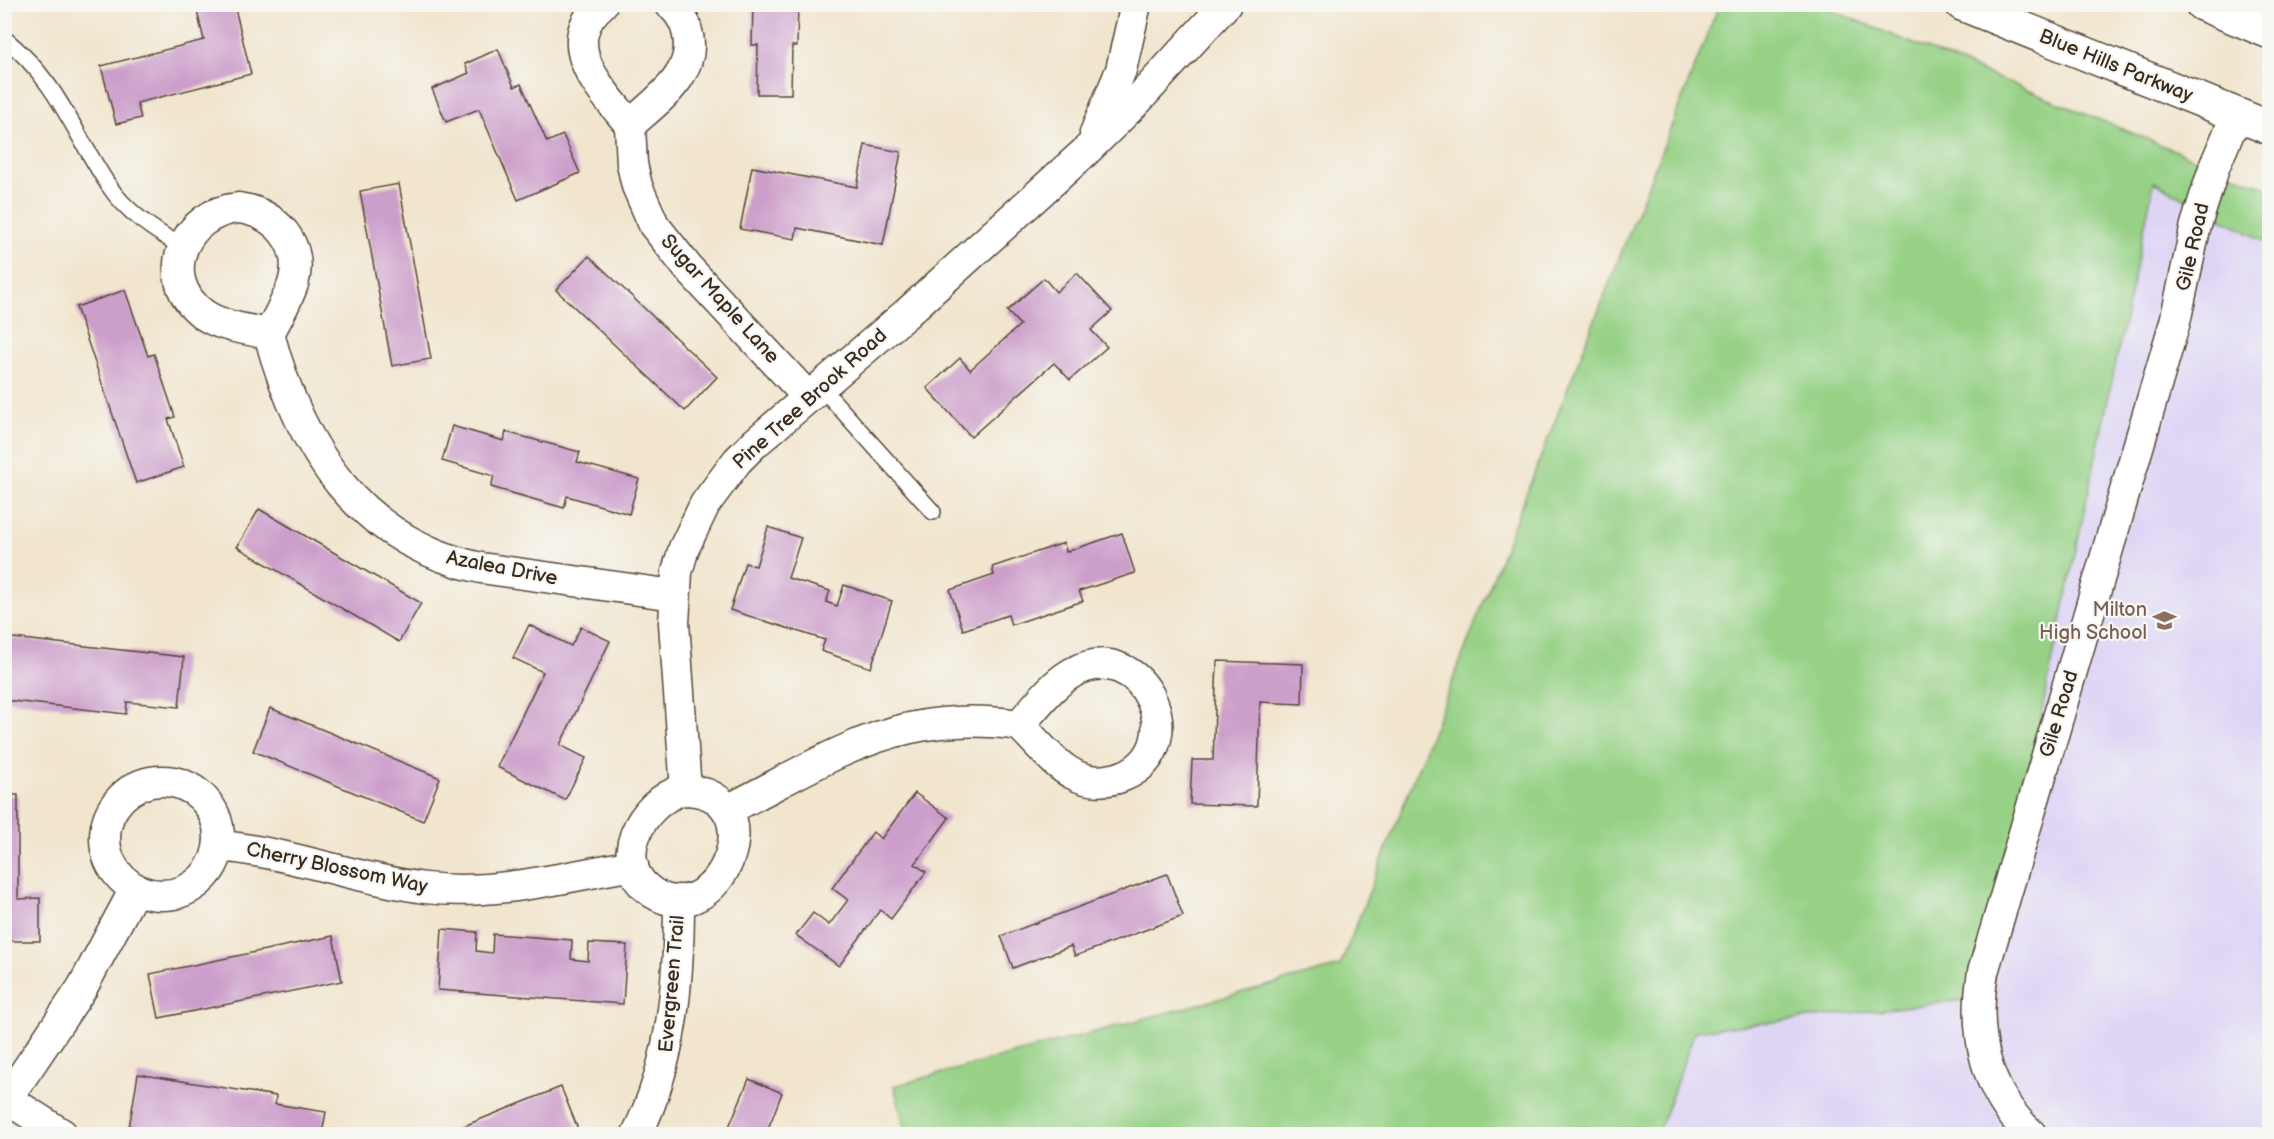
<svg xmlns="http://www.w3.org/2000/svg" width="2274" height="1139" viewBox="0 0 2274 1139" font-family="'Balsamiq Sans',sans-serif">
<style>
.built{fill:#ded5f5}
.green{fill:#96d186;stroke:#687e52;stroke-width:1.5}
.building{fill:#cc9eca}
.lines{fill:none;stroke-linecap:round;stroke-linejoin:round}
.service-casing{stroke:#564638;stroke-width:18}
.minor-casing{stroke:#564638;stroke-width:33}
.secondary-casing{stroke:#564638;stroke-width:36}
.service{stroke:#fff;stroke-width:15}
.minor{stroke:#fff;stroke-width:30}
.secondary{stroke:#fff;stroke-width:33}
.labels{text-anchor:middle;dominant-baseline:central;stroke-width:4.5;stroke-linejoin:round;paint-order:stroke}
.street-label{font-size:20px;fill:#3b2a1e;stroke:#f6f6f2}
.education-label{font-size:20px;fill:#785e54;stroke:#f6f6f2;text-anchor:end}
</style>
<rect width="100%" height="100%" fill="#f6f6f2"/>
<filter id="ink" filterUnits="userSpaceOnUse"><feTurbulence type="fractalNoise" baseFrequency=".0167" numOctaves="2"/><feDisplacementMap in="SourceGraphic" scale="12" xChannelSelector="R" yChannelSelector="G"/><feConvolveMatrix kernelMatrix="1 2 1 2 8 2 1 2 1" color-interpolation-filters="sRGB"/></filter>
<filter id="wash" filterUnits="userSpaceOnUse"><feTurbulence type="fractalNoise" baseFrequency=".008" numOctaves="4" result="noise"/><feDisplacementMap in="SourceGraphic" scale="24" xChannelSelector="R" yChannelSelector="G"/><feGaussianBlur stdDeviation="1.35" result="paint"/><feColorMatrix in="noise" values="0 0 0 0 0 0 0 0 0 0 0 0 0 0 0 0 0 1.4 0 .05"/><feComposite in="paint" operator="in"/></filter>
<g filter="url(#wash)">
<rect width="100%" height="100%" fill="#f1e5ce"/>
<path class="built" d="M2154 181 2269 244V1134H1658L1695 1031 1981 998Z"/>
<path class="green" d="M1719 5H1819L2269 189V244L2154 182 1981 998 1695 1031 1658 1134H906L894 1086 1340 966Z"/>
<g id="blocks">
<g class="building">
<path d="M207 4H234L251 74 137 103 141 118 116 124 101 66 204 40 196 7Z"/>
<path d="M753 4H798L797 46H792L791 94H757L758 45H752Z"/>
<path d="M498 49 514 87 521 84 547 142 563 135 580 173 518 200 479 109 446 122 432 89 469 73 465 64Z"/>
<path d="M865 145 901 152 883 245 797 228 795 239 740 229 752 167 857 187Z"/>
<path d="M399 184 431 359 392 366 360 191Z"/>
<path d="M589 256 717 377 685 411 556 290Z"/>
<path d="M1077 273 1112 311 1091 330 1107 347 1070 380 1054 363 971 437 927 388 960 358 970 370 1020 325 1007 311 1044 278 1056 292Z"/>
<path d="M125 290 148 356 154 354 175 417 168 419 184 467 136 483 76 307Z"/>
<path d="M452 426 504 441 506 432 580 452 577 462 639 479 629 514 567 496 564 508 491 487 494 476 442 461Z"/>
<path d="M259 509 421 603 399 642 237 547Z"/>
<path d="M768 527 801 538 788 578 830 591 826 602 837 606 844 585 892 601 871 668 821 651 825 640 730 610 745 563 756 566Z"/>
<path d="M1122 533 1135 573 1079 591 1083 601 1011 625 1008 615 963 630 950 590 994 575 992 567 1064 543 1066 552Z"/>
<path d="M529 625 571 646 581 627 610 641 560 745 586 758 565 800 497 767 543 672 513 658Z"/>
<path d="M4 637 184 657 179 707 127 702 126 714 4 700Z"/>
<path d="M1217 661 1303 664 1302 704 1260 702 1257 806 1190 804 1192 760H1213Z"/>
<path d="M270 708 440 778 423 821 253 751Z"/>
<path d="M915 793 949 818 915 864 926 872 891 919 880 910 839 966 796 935 813 913 829 925 848 900 832 888 873 832 881 839Z"/>
<path d="M4 795H18V899L40 898V941H4Z"/>
<path d="M1167 874 1183 916 1075 956 1071 946 1013 968 1001 936Z"/>
<path d="M442 929 477 932 476 951 492 953 493 934 572 940 571 959 588 961 589 943 627 945 623 1004 438 990Z"/>
<path d="M333 936 342 981 159 1018 150 974Z"/>
<path d="M138 1074 276 1096 275 1104 326 1112 322 1134H128Z"/>
<path d="M749 1079 782 1093 766 1134H726Z"/>
<path d="M561 1087 580 1134H444Z"/>
</g>
</g>
</g>
<g filter="url(#ink)">
<use href="#blocks" fill-opacity="0" stroke="#564638" stroke-width="1.5"/>
<g class="lines">
<defs>
<g id="service">
<path d="M4 38C58 81 73 132 109 186 127 213 156 232 183 247"/>
<path d="M821 387 933 512"/>
</g>
<g id="minor">
<path d="M602 4C554 45 604 92 630 125 657 100 699 73 687 31 685 21 678 11 670 4"/>
<path d="M630 125 632 164 637 186 654 225 688 268 808 397"/>
<path d="M1095 133 1121 70 1136 4"/>
<path d="M239 208C276 213 305 245 293 284 287 301 277 318 269 334 248 329 221 327 203 314 155 278 184 212 239 208Z"/>
<path d="M269 334C300 449 358 541 481 568L674 595"/>
<circle cx="162" cy="838" r="57"/>
<path d="M683 790C780 791 719 936 653 893 608 864 641 801 683 790Z"/>
<path d="M686 790 674 623 677 572 684 548 705 504 737 461 755 443 907 313 1085 152 1137 101 1226 4"/>
<path d="M727 810C784 782 848 741 910 728 947 720 983 720 1019 725 1036 740 1053 764 1073 774 1087 782 1103 782 1118 778 1197 752 1144 632 1072 673 1051 685 1035 708 1019 725"/>
<path d="M219 846C289 852 355 879 425 888 495 896 564 877 633 865"/>
<path d="M4 1097 62 1134"/>
<path d="M7 1099 82 988 135 889"/>
<path d="M637 1134C673 1061 679 981 679 900"/>
<path d="M2031 1134C1984 1092 1973 1031 1983 972L2175 322 2196 225 2215 165 2237 114"/>
</g>
<g id="secondary">
<path d="M1962 4 2270 128"/>
<path d="M2202 4 2270 32"/>
</g>
</defs>
<use href="#service" class="service-casing"/>
<use href="#minor" class="minor-casing"/>
<use href="#secondary" class="secondary-casing"/>
<use href="#service" class="service"/>
<use href="#minor" class="minor"/>
<use href="#secondary" class="secondary"/>
</g>
</g>
<defs>
<symbol id="school-bare" viewBox="-9 -9 18 18"><path d="M0-5L7-2L0 1L-7-2ZM-4 1L0 2.5L4 1V4Q0 6-4 4Z" fill="#8d6e63" stroke="#f6f6f2" stroke-width="2.5" paint-order="stroke"/></symbol>
</defs>
<g fill-rule="evenodd">
<use href="#school-bare" x="2148" y="604" width="33" height="33"/>
</g>
<g class="labels">
<g class="street-label">
<text transform="translate(2116 66) rotate(22)">Blue Hills Parkway</text>
<text transform="translate(2193 247) rotate(-77)">Gile Road</text>
<text transform="translate(720 299) rotate(48)">Sugar Maple Lane</text>
<text transform="translate(810 399) rotate(-42)">Pine Tree Brook Road</text>
<text transform="translate(502 568) rotate(11)">Azalea Drive</text>
<text transform="translate(2059 714) rotate(-73)">Gile Road</text>
<text transform="translate(337 868) rotate(12)">Cherry Blossom Way</text>
<text transform="translate(672 984) rotate(-85)">Evergreen Trail</text>
</g>
<g class="education-label">
<text x="2147" y="610">Milton<tspan x="2147" dy="23">High School</tspan></text>
</g>
</g>
<rect width="2274" height="1139" fill="none" stroke="#f6f6f2" stroke-width="24"/>
</svg>
